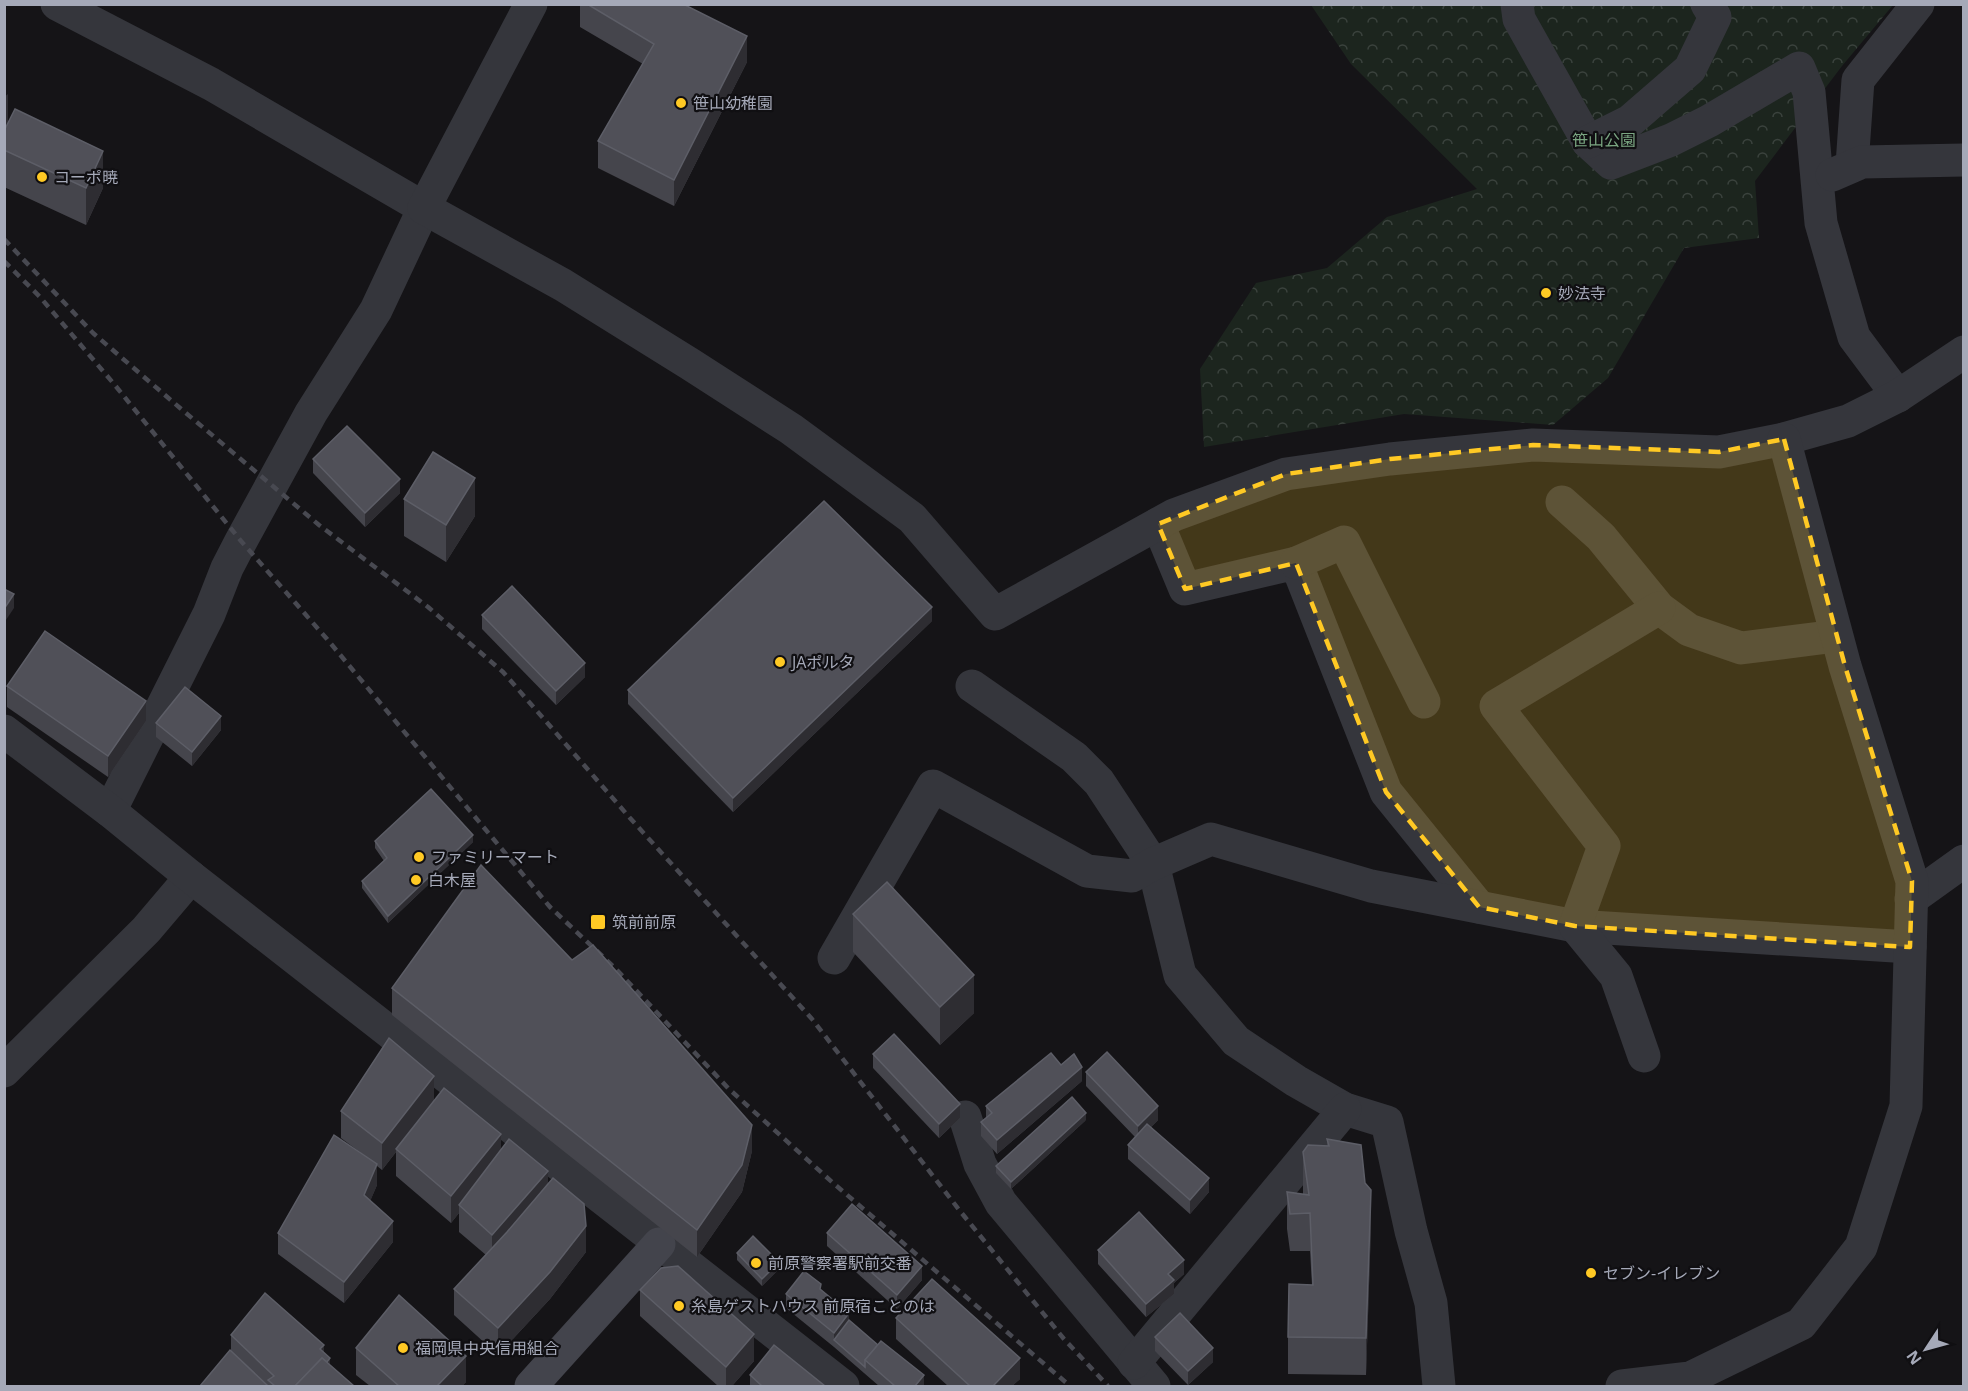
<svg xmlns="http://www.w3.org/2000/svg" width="1968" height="1391" viewBox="0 0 1968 1391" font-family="'Open Sans','Noto Sans JP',sans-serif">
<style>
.forest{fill:url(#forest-crowns)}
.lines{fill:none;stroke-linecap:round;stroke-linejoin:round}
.minor{stroke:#35363c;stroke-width:33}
.tertiary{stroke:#35363c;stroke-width:33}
.secondary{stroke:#43444c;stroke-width:33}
.rail{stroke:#484951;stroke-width:4.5;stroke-dasharray:8 6;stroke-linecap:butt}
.wall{fill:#45454c}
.shaded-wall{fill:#2e2d32}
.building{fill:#505058;stroke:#5d5e67;stroke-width:1.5}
.marked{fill:#ffc924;fill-opacity:0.2;stroke:#ffc924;stroke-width:4.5;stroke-dasharray:12 8;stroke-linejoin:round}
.poi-dot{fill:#ffc924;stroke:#100f12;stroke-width:2}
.labels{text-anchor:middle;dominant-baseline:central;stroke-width:4.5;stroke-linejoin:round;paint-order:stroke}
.poi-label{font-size:16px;fill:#a5a9b8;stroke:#100f12;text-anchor:start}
.park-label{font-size:16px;fill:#7aa581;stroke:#100f12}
</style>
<defs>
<pattern id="forest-crowns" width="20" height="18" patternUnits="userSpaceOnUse" patternTransform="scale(1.5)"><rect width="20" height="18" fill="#1c251e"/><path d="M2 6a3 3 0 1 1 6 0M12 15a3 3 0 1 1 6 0" fill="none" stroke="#3a423d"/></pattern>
</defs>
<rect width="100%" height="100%" fill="#151417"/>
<path class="forest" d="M1311 5H1893L1842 66 1755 181 1759 238 1684 248 1608 378 1553 425 1404 414 1204 447 1200 369 1256 283 1327 268 1387 217 1477 189 1351 64Z"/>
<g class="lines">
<g class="minor">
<path d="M57 4 211 84 424 208 376 310 311 413 241 541 227 568 209 614 110 811"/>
<path d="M1517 4 1519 19 1588 142 1611 163 1671 140 1709 121 1799 68 1809 92 1821 223 1854 337 1898 396"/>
<path d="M1588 142 1630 121 1690 69 1715 17 1707 4"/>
<path d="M1852 165 1858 80 1918 4"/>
<path d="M1832 175 1862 162 1964 160"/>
<path d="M1562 502 1601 537 1659 608 1689 630 1741 648 1836 636"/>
<path d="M1158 524 1185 589 1296 563 1386 792 1479 907"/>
<path d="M1296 563 1344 542 1424 702"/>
<path d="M972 686 1074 757 1099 782 1153 864 1180 975 1236 1041 1296 1081 1345 1109 1387 1122 1411 1231 1431 1303 1439 1386"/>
<path d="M1911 899 1964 861"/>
<path d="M834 958 933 786 1087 871 1132 876 1153 864 1211 839 1371 886 1575 926 1910 947"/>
<path d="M1644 1056 1616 976 1575 926 1604 846 1496 706 1659 608"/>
<path d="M4 1071 146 930 191 877"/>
<path d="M965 1117 980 1164 1001 1203 1154 1386"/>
<path d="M1134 1363 1345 1109"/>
</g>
<g class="tertiary">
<path d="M531 4 424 208 563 285 690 364 791 429 912 518 995 614 1174 515 1286 474 1390 459 1533 445 1719 452 1784 439 1848 421 1898 396 1964 352"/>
<path d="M4 731 110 811 191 877 843 1386"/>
<path d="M1622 1386 1690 1378 1801 1324 1861 1247 1906 1106 1912 881 1845 666 1784 439"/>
</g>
<path class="secondary" d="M531 1386 659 1244"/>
<g class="rail">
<path d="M4 239 93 333 180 408 319 525 428 607 503 672 630 818 812 1019 960 1211 1064 1339 1108 1386"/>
<path d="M4 261 40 297 114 384 241 541 327 639 550 907 615 968 729 1089 832 1182 1070 1386"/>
</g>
</g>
<g class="wall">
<path d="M580 4H683L747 62 674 206 598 168V141L643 64 580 27Z"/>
<path d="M4 91 8 124 103 188 86 225 4 187Z"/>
<path d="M313 459 400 493 365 527 313 473Z"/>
<path d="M404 499 475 516 446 562 404 536Z"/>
<path d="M482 615 585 677 556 705 482 629Z"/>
<path d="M932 621 733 812 628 704V690Z"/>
<path d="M7 686 146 721 108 777 7 707Z"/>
<path d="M156 723 221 730 192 766 156 737Z"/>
<path d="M375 841 473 842 388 923 362 888V881L384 861 375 848Z"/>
<path d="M853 914 974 1013 940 1045 853 952Z"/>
<path d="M392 988 752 1151 742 1192 697 1257 392 1015Z"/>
<path d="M873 1054 960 1118 939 1138 873 1068Z"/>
<path d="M1086 1072 1158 1120 1151 1127 1209 1192 1190 1214 1128 1159V1145L1135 1137 1086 1086Z"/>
<path d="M1082 1081 997 1154 981 1136V1122L986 1118V1106Z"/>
<path d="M434 1101 501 1149 548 1184 586 1252 550 1299 498 1355 454 1315V1289L486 1255 459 1232V1213L451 1223 396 1176V1152L382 1170 377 1166V1185L370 1201 393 1242 344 1303 278 1254V1233L365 1156 341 1138V1111Z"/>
<path d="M1086 1120 1011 1189 996 1173V1166Z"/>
<path d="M1327 1139 1365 1183 1371 1227 1366 1375 1288 1374V1337L1312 1285 1310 1251H1290L1287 1229V1192L1303 1194V1152L1327 1146Z"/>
<path d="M827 1233 922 1280 897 1309 827 1246Z"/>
<path d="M1098 1250 1184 1274 1174 1283V1294L1146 1317 1098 1264Z"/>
<path d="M737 1253 779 1269 762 1286 737 1260Z"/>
<path d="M640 1290 754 1361 732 1386H718L640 1316Z"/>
<path d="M821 1290 849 1320 924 1386H879L834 1347 786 1308V1294Z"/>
<path d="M896 1318 1020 1379 1012 1386H948L896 1339Z"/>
<path d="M231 1335 324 1352 330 1365 354 1386H200L231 1352Z"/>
<path d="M1155 1337 1213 1362 1188 1385 1155 1351Z"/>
<path d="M356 1348 466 1382 462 1386H370L356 1375Z"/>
<path d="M750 1375 825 1386H750Z"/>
</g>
<g class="shaded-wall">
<path d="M747 36V62L674 206V180Z"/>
<path d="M8 94V131L4 134V97Z"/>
<path d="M103 151V188L86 225V188Z"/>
<path d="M475 478V516L446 562V525Z"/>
<path d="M400 479V493L365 527V513Z"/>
<path d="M14 594V608L4 623V609Z"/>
<path d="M932 607V621L733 812V798Z"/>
<path d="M585 663V677L556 705V691Z"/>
<path d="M146 701V721L108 777V756Z"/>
<path d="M221 716V730L192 766V752Z"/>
<path d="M473 835V842L388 923V916Z"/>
<path d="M974 975V1013L940 1045V1007Z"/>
<path d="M1082 1067V1081L997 1154V1140Z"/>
<path d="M434 1076V1103L396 1149V1152L382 1170V1143Z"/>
<path d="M960 1104V1118L939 1138V1124Z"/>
<path d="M1158 1106V1120L1138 1140V1126Z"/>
<path d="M1086 1113V1120L1011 1189V1182Z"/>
<path d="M752 1125V1151L742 1192 697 1257V1230Z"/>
<path d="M501 1134V1161L459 1205V1213L451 1223V1196Z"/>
<path d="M377 1164V1185L364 1216V1195Z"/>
<path d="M548 1171V1198L492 1261V1235Z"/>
<path d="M1209 1178V1192L1190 1214V1200Z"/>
<path d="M1371 1190V1227L1366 1375V1338Z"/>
<path d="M393 1221V1242L344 1303V1282Z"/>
<path d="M586 1226V1252L550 1299 498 1355V1328Z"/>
<path d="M1184 1260V1274L1174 1283V1294L1146 1317V1304L1168 1274Z"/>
<path d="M779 1262V1269L762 1286V1279Z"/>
<path d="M922 1266V1280L897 1309V1295Z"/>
<path d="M849 1313V1327L834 1340V1333Z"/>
<path d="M754 1334V1361L732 1386H726V1367Z"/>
<path d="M324 1345V1365L330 1358V1379L323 1386H302L320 1368V1349Z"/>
<path d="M1213 1348V1362L1188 1385V1371Z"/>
<path d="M466 1356V1382L462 1386H437Z"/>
<path d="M1020 1358V1379L1012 1386H993Z"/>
<path d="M924 1375V1386H915Z"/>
</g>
<g class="building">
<path d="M587 4H683L747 36 674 180 598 141 654 44Z"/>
<path d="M15 109 103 151 86 188 4 150V131Z"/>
<path d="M347 426 400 479 365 513 313 459Z"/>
<path d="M433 452 475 478 446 525 404 499Z"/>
<path d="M824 501 932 607 733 798 628 690Z"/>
<path d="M512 586 585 663 556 691 482 615Z"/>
<path d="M4 589 14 594 4 609Z"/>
<path d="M45 631 146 701 108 756 7 686Z"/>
<path d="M185 687 221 716 192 752 156 723Z"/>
<path d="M431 789 473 835 388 916 362 881 387 858 375 841Z"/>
<path d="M481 865 572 960 593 945 752 1125 742 1165 697 1230 392 988Z"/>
<path d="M887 882 974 975 940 1007 853 914Z"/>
<path d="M894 1034 960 1104 939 1124 873 1054Z"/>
<path d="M389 1038 434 1076 382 1143 341 1111Z"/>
<path d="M1107 1052 1158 1106 1138 1126 1086 1072Z"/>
<path d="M1051 1053 1061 1065 1074 1054 1082 1067 997 1140 981 1122 992 1113 986 1106Z"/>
<path d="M444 1088 501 1134 451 1196 396 1149Z"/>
<path d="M1072 1097 1086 1113 1011 1182 996 1166Z"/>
<path d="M1147 1124 1209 1178 1190 1200 1128 1145Z"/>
<path d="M334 1135 377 1164 364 1195 393 1221 344 1282 278 1233Z"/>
<path d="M509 1139 548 1171 492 1235 459 1205Z"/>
<path d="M1327 1139 1361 1145 1365 1183 1371 1190 1366 1338 1288 1337 1289 1284 1313 1285 1310 1213 1290 1214 1287 1192 1309 1195 1303 1152 1308 1145 1329 1146Z"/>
<path d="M553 1178 584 1204 586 1226 550 1272 498 1328 454 1289 507 1232Z"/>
<path d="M852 1204 922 1266 897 1295 827 1233Z"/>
<path d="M1139 1212 1184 1260 1168 1274 1174 1280 1146 1304 1098 1250Z"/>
<path d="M753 1236 779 1262 762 1279 737 1253Z"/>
<path d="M678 1266 754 1334 726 1367 640 1290 661 1268Z"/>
<path d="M804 1271 821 1284 820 1289 849 1313 834 1333 786 1294Z"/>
<path d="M932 1279 1020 1358 993 1386H970L896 1318Z"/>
<path d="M265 1293 324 1345 320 1349 330 1358 327 1362 322 1358 295 1386H275L268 1380 274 1376 231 1335Z"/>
<path d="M399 1295 466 1356 437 1386H399L356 1348Z"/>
<path d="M1180 1313 1213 1348 1188 1371 1155 1337Z"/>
<path d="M849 1320 878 1345 865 1360V1367L834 1340Z"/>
<path d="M881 1341 924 1375 915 1386H895L865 1360Z"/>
<path d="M774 1345 825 1386H762L750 1375Z"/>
<path d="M230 1350 268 1386H200Z"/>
<path d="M322 1358 354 1386H295Z"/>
</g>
<path class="marked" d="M1784 439 1845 666 1912 881 1910 947 1575 926 1479 907 1386 792 1296 563 1185 589 1158 524 1286 474 1390 459 1533 445 1719 452Z"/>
<g class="poi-dot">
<circle cx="681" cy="103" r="6"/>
<circle cx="42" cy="177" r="6"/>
<circle cx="1546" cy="293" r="6"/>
<circle cx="780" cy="662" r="6"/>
<circle cx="419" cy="857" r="6"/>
<circle cx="416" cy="880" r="6"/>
<rect x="590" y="914" width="16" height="16" rx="3"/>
<circle cx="756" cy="1263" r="6"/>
<circle cx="1591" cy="1273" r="6"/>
<circle cx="679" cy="1306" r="6"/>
<circle cx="403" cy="1348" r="6"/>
</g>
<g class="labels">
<g class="poi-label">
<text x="693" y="103">笹山幼稚園</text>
<text x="54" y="177">コーポ暁</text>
<text x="1558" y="293">妙法寺</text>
<text x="792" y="662">JAポルタ</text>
<text x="431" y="857">ファミリーマート</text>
<text x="428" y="880">白木屋</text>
<text x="612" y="922">筑前前原</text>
<text x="768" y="1263">前原警察署駅前交番</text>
<text x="1603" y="1273">セブン-イレブン</text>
<text x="691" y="1306">糸島ゲストハウス 前原宿ことのは</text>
<text x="415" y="1348">福岡県中央信用組合</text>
</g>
<g class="park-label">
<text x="1604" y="140">笹山公園</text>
</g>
</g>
<rect width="1968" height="1391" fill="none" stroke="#a5a9b8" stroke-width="12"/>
<g transform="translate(1926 1349) rotate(234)" stroke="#100f12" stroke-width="4.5" paint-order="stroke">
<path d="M0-4.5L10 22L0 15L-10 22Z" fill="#a5a9b8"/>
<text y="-9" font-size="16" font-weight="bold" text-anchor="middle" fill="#a5a9b8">N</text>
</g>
</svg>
